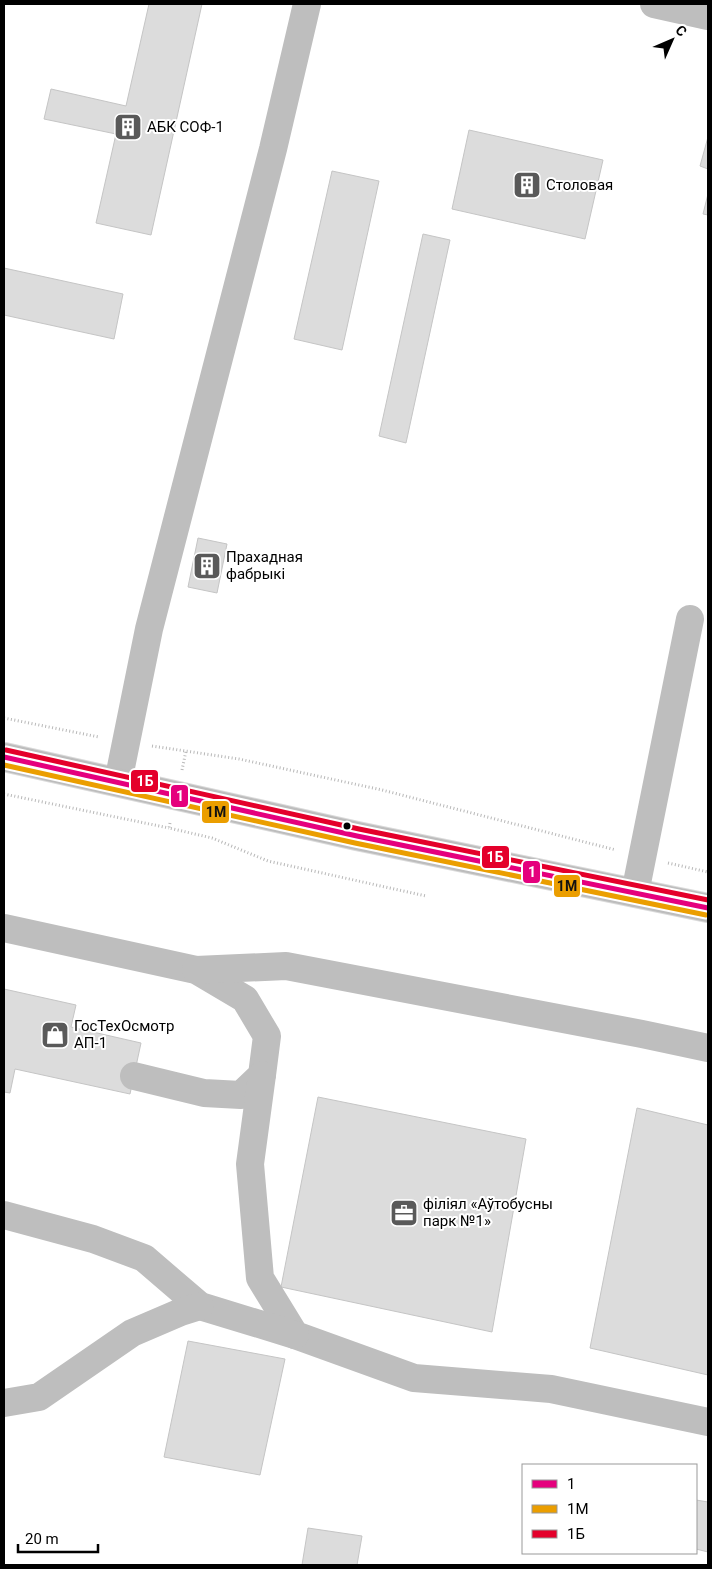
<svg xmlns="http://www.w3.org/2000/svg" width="712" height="1569" viewBox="0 0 712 1569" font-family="Roboto,sans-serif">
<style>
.building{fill:#dcdcdc;stroke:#c5c5c5}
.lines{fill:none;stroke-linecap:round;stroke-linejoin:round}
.major-casing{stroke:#dbdbdb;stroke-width:30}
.path{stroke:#b8b8b8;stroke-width:3;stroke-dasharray:1 2.5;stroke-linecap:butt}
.minor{stroke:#bebebe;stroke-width:28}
.major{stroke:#bdbdbd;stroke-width:28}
.bus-1-casing{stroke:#fff;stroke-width:9}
.bus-2-casing{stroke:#fff;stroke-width:9}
.bus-3-casing{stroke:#fff;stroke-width:9}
.bus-1{stroke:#e5007d;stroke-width:5}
.bus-2{stroke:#eb9e00;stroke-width:5}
.bus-3{stroke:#e4002b;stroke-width:5}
.bus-dot{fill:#000;stroke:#fff;stroke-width:2}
.labels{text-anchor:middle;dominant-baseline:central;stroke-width:4;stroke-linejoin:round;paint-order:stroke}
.poi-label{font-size:15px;fill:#000;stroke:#fff;text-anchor:start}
.line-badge{stroke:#fff;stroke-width:2}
.badge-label{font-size:14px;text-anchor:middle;font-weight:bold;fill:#fff}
.pale-badge-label{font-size:14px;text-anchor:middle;font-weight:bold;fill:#111}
</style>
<rect width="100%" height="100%" fill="#fff"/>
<g class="building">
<path d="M149 4H202L151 235 96 223 116 134 44 119 51 89 126 106Z"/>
<path d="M469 130 603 160 585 239 452 209Z"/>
<path d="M708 137V169L700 166Z"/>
<path d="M332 171 379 181 342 350 294 339Z"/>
<path d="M708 194V215L703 214Z"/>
<path d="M423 234 450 240 406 443 379 436Z"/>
<path d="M4 268 123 294 114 339 4 315Z"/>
<path d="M198 538 227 544 217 593 188 587Z"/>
<path d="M4 989 76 1005 71 1027 141 1043 130 1094 15 1069 10 1093 4 1092Z"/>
<path d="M318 1097 526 1139 492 1332 281 1287Z"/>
<path d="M637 1108 708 1125V1375L590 1348Z"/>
<path d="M188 1341 285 1359 260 1475 164 1457Z"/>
<path d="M696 1500 708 1502V1552L696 1549Z"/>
<path d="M308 1528 362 1536 357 1565H302Z"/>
</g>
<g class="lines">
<defs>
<path id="major" d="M4 757 357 836 708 908"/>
</defs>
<use href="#major" class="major-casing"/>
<g class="path">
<path d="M4 718 99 737"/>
<path d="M152 746 239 759 382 790 616 850"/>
<path d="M182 770 186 751"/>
<path d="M4 794 169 828"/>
<path d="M170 823 169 828 212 838 268 861 426 896"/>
<path d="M668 863 708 872"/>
</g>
<g class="minor">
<path d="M654 4 708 16"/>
<path d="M118 782 149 629 273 149 307 4"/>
<path d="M635 893 690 619"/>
<path d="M4 928 196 970 245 999 267 1036 262 1075 241 1095 204 1093 134 1076"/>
<path d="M196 970 286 966 642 1034 708 1048"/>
<path d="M262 1075 250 1164 260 1278 295 1335 414 1378 551 1389 708 1422"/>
<path d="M4 1215 93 1239 144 1258 200 1306 295 1335"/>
<path d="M4 1403 39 1397 132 1333 181 1312 200 1306"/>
</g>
<use href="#major" class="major"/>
<defs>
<path id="bus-1" d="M4 757 357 836 708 908"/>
<path id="bus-2" d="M4 765 355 843 706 915"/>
<path id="bus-3" d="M6 750 359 829 708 900"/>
</defs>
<use href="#bus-1" class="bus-1-casing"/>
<use href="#bus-2" class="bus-2-casing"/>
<use href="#bus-3" class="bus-3-casing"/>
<use href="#bus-1" class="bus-1"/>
<use href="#bus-2" class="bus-2"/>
<use href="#bus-3" class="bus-3"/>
</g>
<defs>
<symbol id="building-square" viewBox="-11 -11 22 22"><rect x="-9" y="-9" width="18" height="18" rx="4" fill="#595959" stroke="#fff"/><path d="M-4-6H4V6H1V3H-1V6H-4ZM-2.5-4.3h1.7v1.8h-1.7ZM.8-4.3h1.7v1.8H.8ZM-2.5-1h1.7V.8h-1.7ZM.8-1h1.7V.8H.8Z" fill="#fff"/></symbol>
<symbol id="shop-square" viewBox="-11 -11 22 22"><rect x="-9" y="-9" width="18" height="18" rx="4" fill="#595959" stroke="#fff"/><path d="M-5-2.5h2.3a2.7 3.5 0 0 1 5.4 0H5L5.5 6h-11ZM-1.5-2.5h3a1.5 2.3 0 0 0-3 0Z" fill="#fff"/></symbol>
<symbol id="office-square" viewBox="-11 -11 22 22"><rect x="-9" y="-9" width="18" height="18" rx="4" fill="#595959" stroke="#fff"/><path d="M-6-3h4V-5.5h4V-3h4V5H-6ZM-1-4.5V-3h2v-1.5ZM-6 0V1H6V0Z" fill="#fff"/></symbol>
</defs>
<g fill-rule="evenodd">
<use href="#building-square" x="112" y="111" width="32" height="32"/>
<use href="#building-square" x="511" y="169" width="32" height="32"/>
<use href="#building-square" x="191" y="550" width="32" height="32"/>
<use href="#shop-square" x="39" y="1019" width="32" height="32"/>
<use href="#office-square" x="388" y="1197" width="32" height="32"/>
</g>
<circle class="bus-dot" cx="347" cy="826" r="4.5"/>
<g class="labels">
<g class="poi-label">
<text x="147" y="127">АБК СОФ-1</text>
<text x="546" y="185">Столовая</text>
<text x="226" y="557">Прахадная<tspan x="226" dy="17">фабрыкі</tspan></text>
<text x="74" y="1026">ГосТехОсмотр<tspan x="74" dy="17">АП-1</tspan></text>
<text x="423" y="1204">філіял «Аўтобусны<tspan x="423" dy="17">парк №1»</tspan></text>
</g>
</g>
<g class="line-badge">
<rect x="130" y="769" width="29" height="24" rx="5" fill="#e4002b"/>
<rect x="170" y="784" width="19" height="24" rx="5" fill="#e5007d"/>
<rect x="201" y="800" width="29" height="24" rx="5" fill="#eb9e00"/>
<rect x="481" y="845" width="29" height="24" rx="5" fill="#e4002b"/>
<rect x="522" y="860" width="19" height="24" rx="5" fill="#e5007d"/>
<rect x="553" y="874" width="28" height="24" rx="5" fill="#eb9e00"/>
</g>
<g class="badge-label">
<text x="145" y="786">1Б</text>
<text x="180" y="801">1</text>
<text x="495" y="862">1Б</text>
<text x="532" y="877">1</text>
</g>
<g class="pale-badge-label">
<text x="216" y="817">1М</text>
<text x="567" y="891">1М</text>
</g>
<rect width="712" height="1569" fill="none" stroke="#000000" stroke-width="10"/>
<rect x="522" y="1464" width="175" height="90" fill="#ffffff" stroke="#999999"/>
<rect x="532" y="1480" width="25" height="8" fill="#e5007d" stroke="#999999"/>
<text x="567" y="1489" font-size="15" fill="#000000">1</text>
<rect x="532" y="1505" width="25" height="8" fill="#eb9e00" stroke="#999999"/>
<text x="567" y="1514" font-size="15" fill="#000000">1М</text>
<rect x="532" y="1530" width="25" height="8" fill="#e4002b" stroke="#999999"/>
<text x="567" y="1539" font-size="15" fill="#000000">1Б</text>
<g transform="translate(672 40) rotate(45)" stroke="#ffffff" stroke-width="4" paint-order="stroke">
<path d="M0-4L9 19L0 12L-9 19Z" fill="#000000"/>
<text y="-8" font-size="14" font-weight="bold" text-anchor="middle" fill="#000000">С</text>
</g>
<path d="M18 1544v8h80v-8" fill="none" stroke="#000000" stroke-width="2.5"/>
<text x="25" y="1544" font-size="15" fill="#000000" stroke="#ffffff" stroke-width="4" paint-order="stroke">20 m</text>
</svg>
